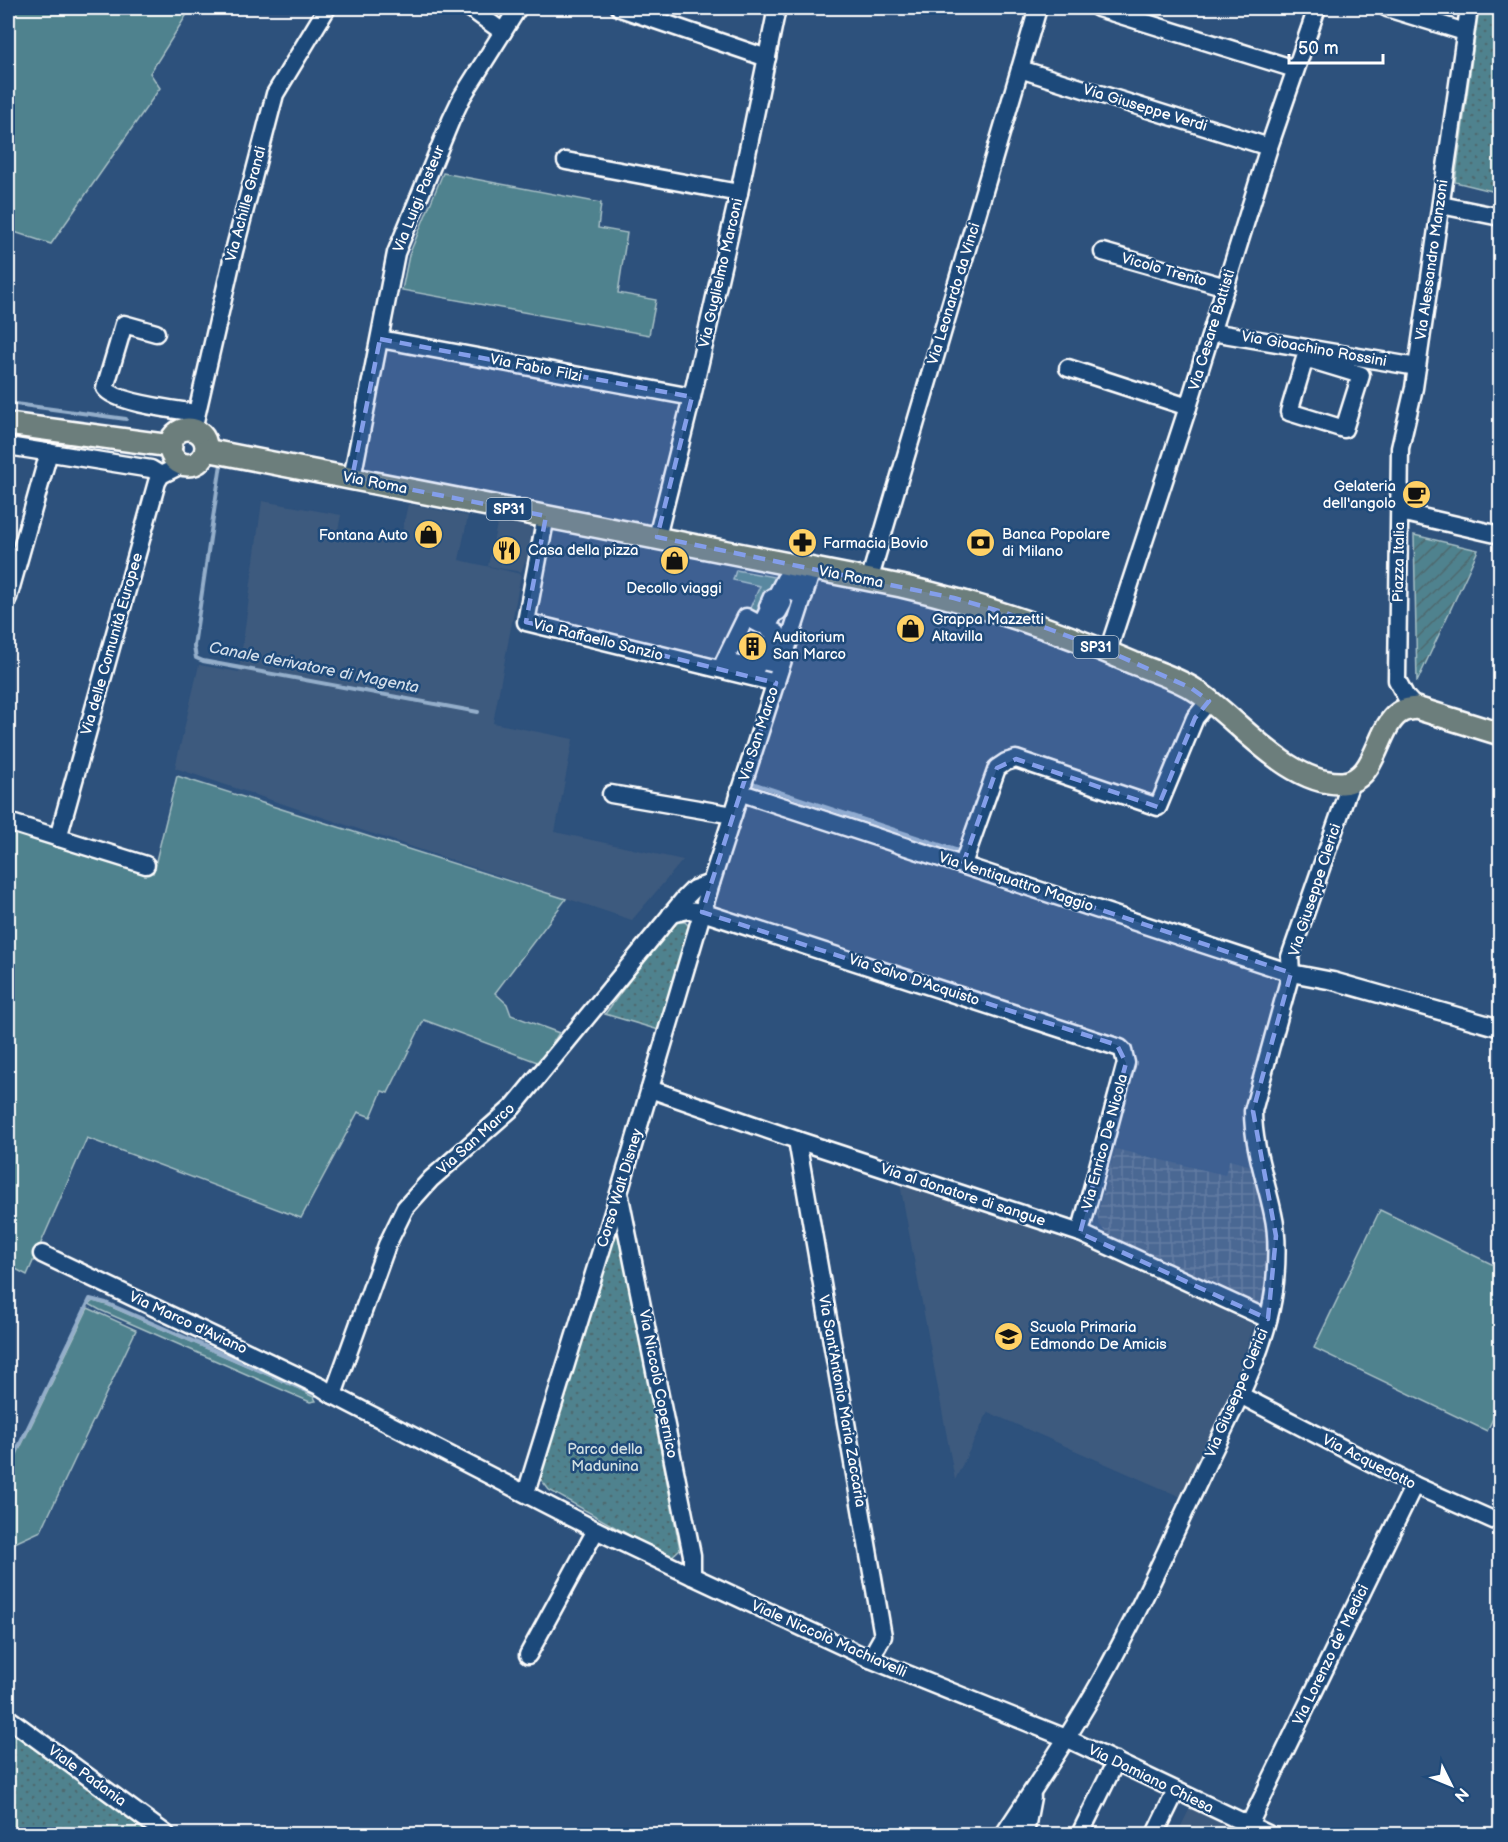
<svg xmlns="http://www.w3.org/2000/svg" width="1508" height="1842" viewBox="0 0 1508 1842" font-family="'Balsamiq Sans',sans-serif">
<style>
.built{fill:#3d5a7e}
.industrial{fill:url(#industrial-grid)}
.grass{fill:#50828e;stroke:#a8c0c6;stroke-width:1.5}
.park{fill:url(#park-dots);stroke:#a8c0c6;stroke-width:1.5}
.garden{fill:url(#garden-furrows);stroke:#a8c0c6;stroke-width:1.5}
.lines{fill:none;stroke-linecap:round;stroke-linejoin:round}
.stream{stroke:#94aeca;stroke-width:4}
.minor-casing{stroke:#fff;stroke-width:21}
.major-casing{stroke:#fff;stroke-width:26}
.minor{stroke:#1f4a7a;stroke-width:16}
.major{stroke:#6c7e7c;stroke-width:21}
.marked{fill:#839eea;fill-opacity:0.2;stroke:#839eea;stroke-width:4.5;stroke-dasharray:12 8;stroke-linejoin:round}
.labels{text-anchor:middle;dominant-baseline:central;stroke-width:5;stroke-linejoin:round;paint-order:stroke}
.shield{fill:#1f4a7a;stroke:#bcc9d7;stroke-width:1.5}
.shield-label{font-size:14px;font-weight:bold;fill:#fff}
.street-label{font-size:15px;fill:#fff;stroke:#1f4a7a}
.poi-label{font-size:15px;fill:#fff;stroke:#1f4a7a;text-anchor:start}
.park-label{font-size:15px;fill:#d3e0e3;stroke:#1f4a7a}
.water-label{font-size:16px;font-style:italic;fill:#d2dde9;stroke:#1f4a7a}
</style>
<defs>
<pattern id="industrial-grid" width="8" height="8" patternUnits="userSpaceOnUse" patternTransform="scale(1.5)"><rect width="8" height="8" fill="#3d5a7e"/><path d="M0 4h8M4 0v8" fill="none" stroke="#5a7391"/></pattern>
<pattern id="park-dots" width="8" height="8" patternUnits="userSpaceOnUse" patternTransform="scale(1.5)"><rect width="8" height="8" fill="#50828e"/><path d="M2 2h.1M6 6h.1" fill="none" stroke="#4e6a70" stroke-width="1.8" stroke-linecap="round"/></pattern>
<pattern id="garden-furrows" width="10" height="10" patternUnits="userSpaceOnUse" patternTransform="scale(1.5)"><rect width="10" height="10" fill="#50828e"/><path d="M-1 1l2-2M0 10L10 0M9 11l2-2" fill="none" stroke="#4e6a70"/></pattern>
</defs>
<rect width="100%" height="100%" fill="#2d517c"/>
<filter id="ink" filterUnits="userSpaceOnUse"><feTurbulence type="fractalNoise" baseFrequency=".0167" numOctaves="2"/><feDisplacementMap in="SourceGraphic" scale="12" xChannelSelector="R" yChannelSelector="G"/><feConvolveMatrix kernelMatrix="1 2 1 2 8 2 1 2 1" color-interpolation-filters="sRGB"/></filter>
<g filter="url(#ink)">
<g class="built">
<path d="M262 501 341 515 338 530 400 541 408 504 468 516 459 560 521 574 493 723 573 739 555 832 683 860 632 920 175 768 199 665 239 672Z"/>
<path d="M498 520 530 526 532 530 528 555 521 572 488 566Z"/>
<path d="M900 1184 1125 1260 1254 1325 1228 1401 1181 1497 988 1412 955 1480Z"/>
<path d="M1190 1808 1245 1834H1177Z"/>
</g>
<path class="industrial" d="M1115 1149 1225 1175 1229 1160 1252 1166 1269 1220 1265 1294 1259 1303 1254 1305 1107 1235 1100 1225 1097 1215Z"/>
<g class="grass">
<path d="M8 8H191L150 73 160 88 51 244 8 230Z"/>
<path d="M443 173 601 203 598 228 627 233 618 293 656 300 649 335 402 290 409 255Z"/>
<path d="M736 570 785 579 761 625 746 617 760 586 733 580Z"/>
<path d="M177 776 566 899 495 993 507 1004 511 1015 559 1033 540 1063 424 1020 388 1093 382 1091 371 1117 358 1112 301 1218 87 1138 27 1275 8 1265V828L153 873Z"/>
<path d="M1380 1210 1500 1268V1404L1487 1431 1314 1348Z"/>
<path d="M93 1301 107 1305 307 1392V1394L314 1397 316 1401 310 1402 100 1310 89 1304Z"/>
<path d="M88 1308 136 1330 41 1531 8 1546V1473Z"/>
</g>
<g class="park">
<path d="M1479 8H1500V193L1455 182Z"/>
<path d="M677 922H685L689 926 659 1030 605 1014 666 931Z"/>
<path d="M617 1226 680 1549 670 1558 549 1490 540 1478Z"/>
<path d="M8 1728 152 1834H8Z"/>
</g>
<path class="garden" d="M1414 535 1478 550 1417 682Z"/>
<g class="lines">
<g class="stream">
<path d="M8 403 126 419"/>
<path d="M221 464 194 646 196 658 203 661 478 712"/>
<path d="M755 784 958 851"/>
<path d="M8 1469 90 1299 106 1303 316 1395"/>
</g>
<defs>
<g id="minor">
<path d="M470 8 503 32"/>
<path d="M620 8 767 58"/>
<path d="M1098 8 1295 69"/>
<path d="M1387 8 1465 32"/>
<path d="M1020 69 1269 147"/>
<path d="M566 161 739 193"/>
<path d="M1441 205 1500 217"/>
<path d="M1103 252 1226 287"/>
<path d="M1212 332 1417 367"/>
<path d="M156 333 124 324 105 388C115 403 177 410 196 413"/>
<path d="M380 339 692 397"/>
<path d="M1305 358 1361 375 1344 429 1289 412Z"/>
<path d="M1068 368 1188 407"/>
<path d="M193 430 234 251 275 94 327 8"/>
<path d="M8 446 151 469 161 475"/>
<path d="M352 478 396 253 451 120 462 97 518 8"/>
<path d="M1400 512 1500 535"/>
<path d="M546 516 526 622 776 683"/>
<path d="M657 537 692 397 739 193 777 8"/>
<path d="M785 579 795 581 798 588 797 594 790 590 785 591 780 602 783 603 778 612 776 610 767 628 777 633 764 658 776 661 775 664 758 660 756 668 724 662 746 617 761 625 770 607 768 606 772 597 775 598Z"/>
<path d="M869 581 1038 8"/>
<path d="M8 598 49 452"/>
<path d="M1108 651 1188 407 1269 147 1317 8"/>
<path d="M1416 708 1406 697 1397 680 1400 448 1414 388 1469 8"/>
<path d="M739 792 1291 973 1333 981 1500 1028"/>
<path d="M611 794 733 815"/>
<path d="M8 822 146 865"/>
<path d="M58 838 157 482 161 475 183 464"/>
<path d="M963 864 997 768 1006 762 1016 759 1158 807 1195 718 1209 701"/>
<path d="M671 914 688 910 702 912 1120 1048 1123 1051 1126 1063 1080 1233"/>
<path d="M650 1089 797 1140 1080 1233 1268 1319"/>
<path d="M797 1140 883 1636 870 1659"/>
<path d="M620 1197 692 1555V1576"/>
<path d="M42 1254 321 1387 333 1395 596 1530 692 1576 870 1659 1066 1738 1268 1834"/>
<path d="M333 1395 387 1245 405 1208 431 1179 513 1107 683 900 694 889 711 883"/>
<path d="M1240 1395 1414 1485 1500 1523"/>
<path d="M526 1493 619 1193 711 883 812 570"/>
<path d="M528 1655 596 1530"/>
<path d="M8 1718 166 1834"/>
<path d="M1249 1825 1414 1485"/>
<path d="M1004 1834C1036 1785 1070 1736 1099 1684 1139 1613 1172 1538 1207 1464 1234 1407 1269 1346 1275 1282 1277 1260 1278 1235 1273 1214 1266 1180 1253 1147 1253 1111L1291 973 1290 957 1351 782"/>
<path d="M1025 1834 1032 1797"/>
<path d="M1080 1834 1116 1761"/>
<path d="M1155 1834 1176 1791"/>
</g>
<g id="major">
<path d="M8 424 171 446"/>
<circle cx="188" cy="447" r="18"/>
<path d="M206 450 901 586C981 604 1057 630 1133 663 1153 671 1177 678 1195 690 1238 718 1287 785 1342 783 1377 781 1376 729 1399 713 1404 709 1410 709 1416 708L1500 734"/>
</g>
</defs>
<use href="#minor" class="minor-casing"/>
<use href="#major" class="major-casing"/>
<use href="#minor" class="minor"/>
<use href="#major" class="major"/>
</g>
</g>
<path class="marked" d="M380 339 692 397 657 537 954 598 1006 613 1108 651 1191 688 1209 701 1195 718 1158 807 1016 759 997 768 963 864 1291 973 1253 1111 1276 1236 1268 1319 1080 1233 1126 1063 1117 1045 702 912 776 683 526 622 546 516 352 478Z"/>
<defs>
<symbol id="cafe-disc" viewBox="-11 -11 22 22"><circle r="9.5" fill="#ffd166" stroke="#1f4a7a"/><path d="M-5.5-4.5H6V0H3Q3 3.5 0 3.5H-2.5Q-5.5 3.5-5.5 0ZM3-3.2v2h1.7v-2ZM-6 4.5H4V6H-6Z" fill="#111"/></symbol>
<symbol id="shop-disc" viewBox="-11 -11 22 22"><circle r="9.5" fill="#ffd166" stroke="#1f4a7a"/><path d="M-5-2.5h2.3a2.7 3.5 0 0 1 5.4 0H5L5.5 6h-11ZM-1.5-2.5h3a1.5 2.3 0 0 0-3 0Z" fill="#111"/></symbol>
<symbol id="pharmacy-disc" viewBox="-11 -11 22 22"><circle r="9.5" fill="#ffd166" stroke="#1f4a7a"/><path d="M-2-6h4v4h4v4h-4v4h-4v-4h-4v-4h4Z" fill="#111"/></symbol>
<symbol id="bank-disc" viewBox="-11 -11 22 22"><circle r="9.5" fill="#ffd166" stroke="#1f4a7a"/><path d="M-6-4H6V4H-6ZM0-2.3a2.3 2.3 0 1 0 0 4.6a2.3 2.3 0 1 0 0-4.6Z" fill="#111"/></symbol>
<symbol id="restaurant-disc" viewBox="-11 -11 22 22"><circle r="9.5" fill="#ffd166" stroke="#1f4a7a"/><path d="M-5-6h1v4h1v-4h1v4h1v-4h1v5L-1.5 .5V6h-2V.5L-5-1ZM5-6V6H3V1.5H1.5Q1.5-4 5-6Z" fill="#111"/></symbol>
<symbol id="building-disc" viewBox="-11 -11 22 22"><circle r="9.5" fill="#ffd166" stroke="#1f4a7a"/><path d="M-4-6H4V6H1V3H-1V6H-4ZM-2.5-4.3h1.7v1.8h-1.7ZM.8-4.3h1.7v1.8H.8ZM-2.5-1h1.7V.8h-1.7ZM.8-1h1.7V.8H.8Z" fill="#111"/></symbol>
<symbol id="school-disc" viewBox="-11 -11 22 22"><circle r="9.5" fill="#ffd166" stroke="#1f4a7a"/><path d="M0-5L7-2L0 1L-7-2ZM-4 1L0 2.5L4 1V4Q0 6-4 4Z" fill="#111"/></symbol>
</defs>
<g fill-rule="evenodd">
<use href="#cafe-disc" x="1400" y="478" width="33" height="33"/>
<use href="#shop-disc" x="412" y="518" width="33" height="33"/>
<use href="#pharmacy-disc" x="786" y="526" width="33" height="33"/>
<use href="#bank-disc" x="964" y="526" width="33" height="33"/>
<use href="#restaurant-disc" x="490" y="534" width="33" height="33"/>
<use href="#shop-disc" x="658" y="544" width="33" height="33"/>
<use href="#shop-disc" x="894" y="612" width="33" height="33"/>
<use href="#building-disc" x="736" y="630" width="33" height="33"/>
<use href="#school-disc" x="992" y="1320" width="33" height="33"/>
</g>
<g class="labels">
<g class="shield">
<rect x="486.5" y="498" width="45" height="22" rx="4.5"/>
<rect x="1073.5" y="636" width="45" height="22" rx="4.5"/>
</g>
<g class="shield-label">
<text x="509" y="509">SP31</text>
<text x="1096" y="647">SP31</text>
</g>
<g class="street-label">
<text transform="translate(1145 108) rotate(17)">Via Giuseppe Verdi</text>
<text transform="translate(419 199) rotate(-68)">Via Luigi Pasteur</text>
<text transform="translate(246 204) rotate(-75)">Via Achille Grandi</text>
<text transform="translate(1432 260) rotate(-82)">Via Alessandro Manzoni</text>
<text transform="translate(1164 270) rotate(16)">Vicolo Trento</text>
<text transform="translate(721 273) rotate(-77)">Via Guglielmo Marconi</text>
<text transform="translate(954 294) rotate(-73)">Via Leonardo da Vinci</text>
<text transform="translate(1212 330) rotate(-73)">Via Cesare Battisti</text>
<text transform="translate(1314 349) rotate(10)">Via Gioachino Rossini</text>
<text transform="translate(536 368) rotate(11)">Via Fabio Filzi</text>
<text transform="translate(375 483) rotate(11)">Via Roma</text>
<text transform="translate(1399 562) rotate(-89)">Piazza Italia</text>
<text transform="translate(851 577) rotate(11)">Via Roma</text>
<text transform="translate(598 640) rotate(14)">Via Raffaello Sanzio</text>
<text transform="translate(112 644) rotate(-74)">Via delle Comunità Europee</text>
<text transform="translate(759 734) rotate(-72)">Via San Marco</text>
<text transform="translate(1016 882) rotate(18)">Via Ventiquattro Maggio</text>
<text transform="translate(1315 890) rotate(-72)">Via Giuseppe Clerici</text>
<text transform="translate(914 980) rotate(18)">Via Salvo D'Acquisto</text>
<text transform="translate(476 1139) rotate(-42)">Via San Marco</text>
<text transform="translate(1105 1142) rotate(-75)">Via Enrico De Nicola</text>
<text transform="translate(620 1188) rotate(-73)">Corso Walt Disney</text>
<text transform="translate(963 1195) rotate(18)">Via al donatore di sangue</text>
<text transform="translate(188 1323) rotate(25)">Via Marco d'Aviano</text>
<text transform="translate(658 1384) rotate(79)">Via Niccolò Copernico</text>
<text transform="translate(1237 1393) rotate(-67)">Via Giuseppe Clerici</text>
<text transform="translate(842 1401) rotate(80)">Via Sant'Antonio Maria Zaccaria</text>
<text transform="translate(1369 1462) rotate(27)">Via Acquedotto</text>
<text transform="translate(829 1639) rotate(24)">Viale Niccolò Machiavelli</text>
<text transform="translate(1331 1655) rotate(-64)">Via Lorenzo de' Medici</text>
<text transform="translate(87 1776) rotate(36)">Viale Padania</text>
<text transform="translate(1151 1779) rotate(26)">Via Damiano Chiesa</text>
</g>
<g class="poi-label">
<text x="1396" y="486" text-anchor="end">Gelateria<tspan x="1396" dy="17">dell'angolo</tspan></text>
<text x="1002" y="534">Banca Popolare<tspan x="1002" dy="17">di Milano</tspan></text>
<text x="408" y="535" text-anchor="end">Fontana Auto</text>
<text x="823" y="543">Farmacia Bovio</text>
<text x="528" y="550">Casa della pizza</text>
<text x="674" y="588" text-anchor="middle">Decollo viaggi</text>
<text x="932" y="619">Grappa Mazzetti<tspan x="932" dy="17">Altavilla</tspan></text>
<text x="773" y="637">Auditorium<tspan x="773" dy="17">San Marco</tspan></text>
<text x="1030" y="1327">Scuola Primaria<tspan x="1030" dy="17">Edmondo De Amicis</tspan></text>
</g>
<g class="park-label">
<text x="605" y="1449">Parco della<tspan x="605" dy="17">Madunina</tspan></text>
</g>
<g class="water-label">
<text transform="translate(314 668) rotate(11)">Canale derivatore di Magenta</text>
</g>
</g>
<rect width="1508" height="1842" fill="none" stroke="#1f4a7a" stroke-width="30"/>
<rect x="15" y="15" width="1478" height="1812" fill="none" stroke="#fff" stroke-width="2" filter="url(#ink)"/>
<g transform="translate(1451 1785) rotate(133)" stroke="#1f4a7a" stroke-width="4.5" paint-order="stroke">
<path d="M0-4.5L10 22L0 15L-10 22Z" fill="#ffffff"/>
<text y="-9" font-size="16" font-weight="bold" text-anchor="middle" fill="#ffffff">N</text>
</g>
<path d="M1289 54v9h94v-9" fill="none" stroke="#ffffff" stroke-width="3"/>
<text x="1298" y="54" font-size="18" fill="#ffffff" stroke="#1f4a7a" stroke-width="4.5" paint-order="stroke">50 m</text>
</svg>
